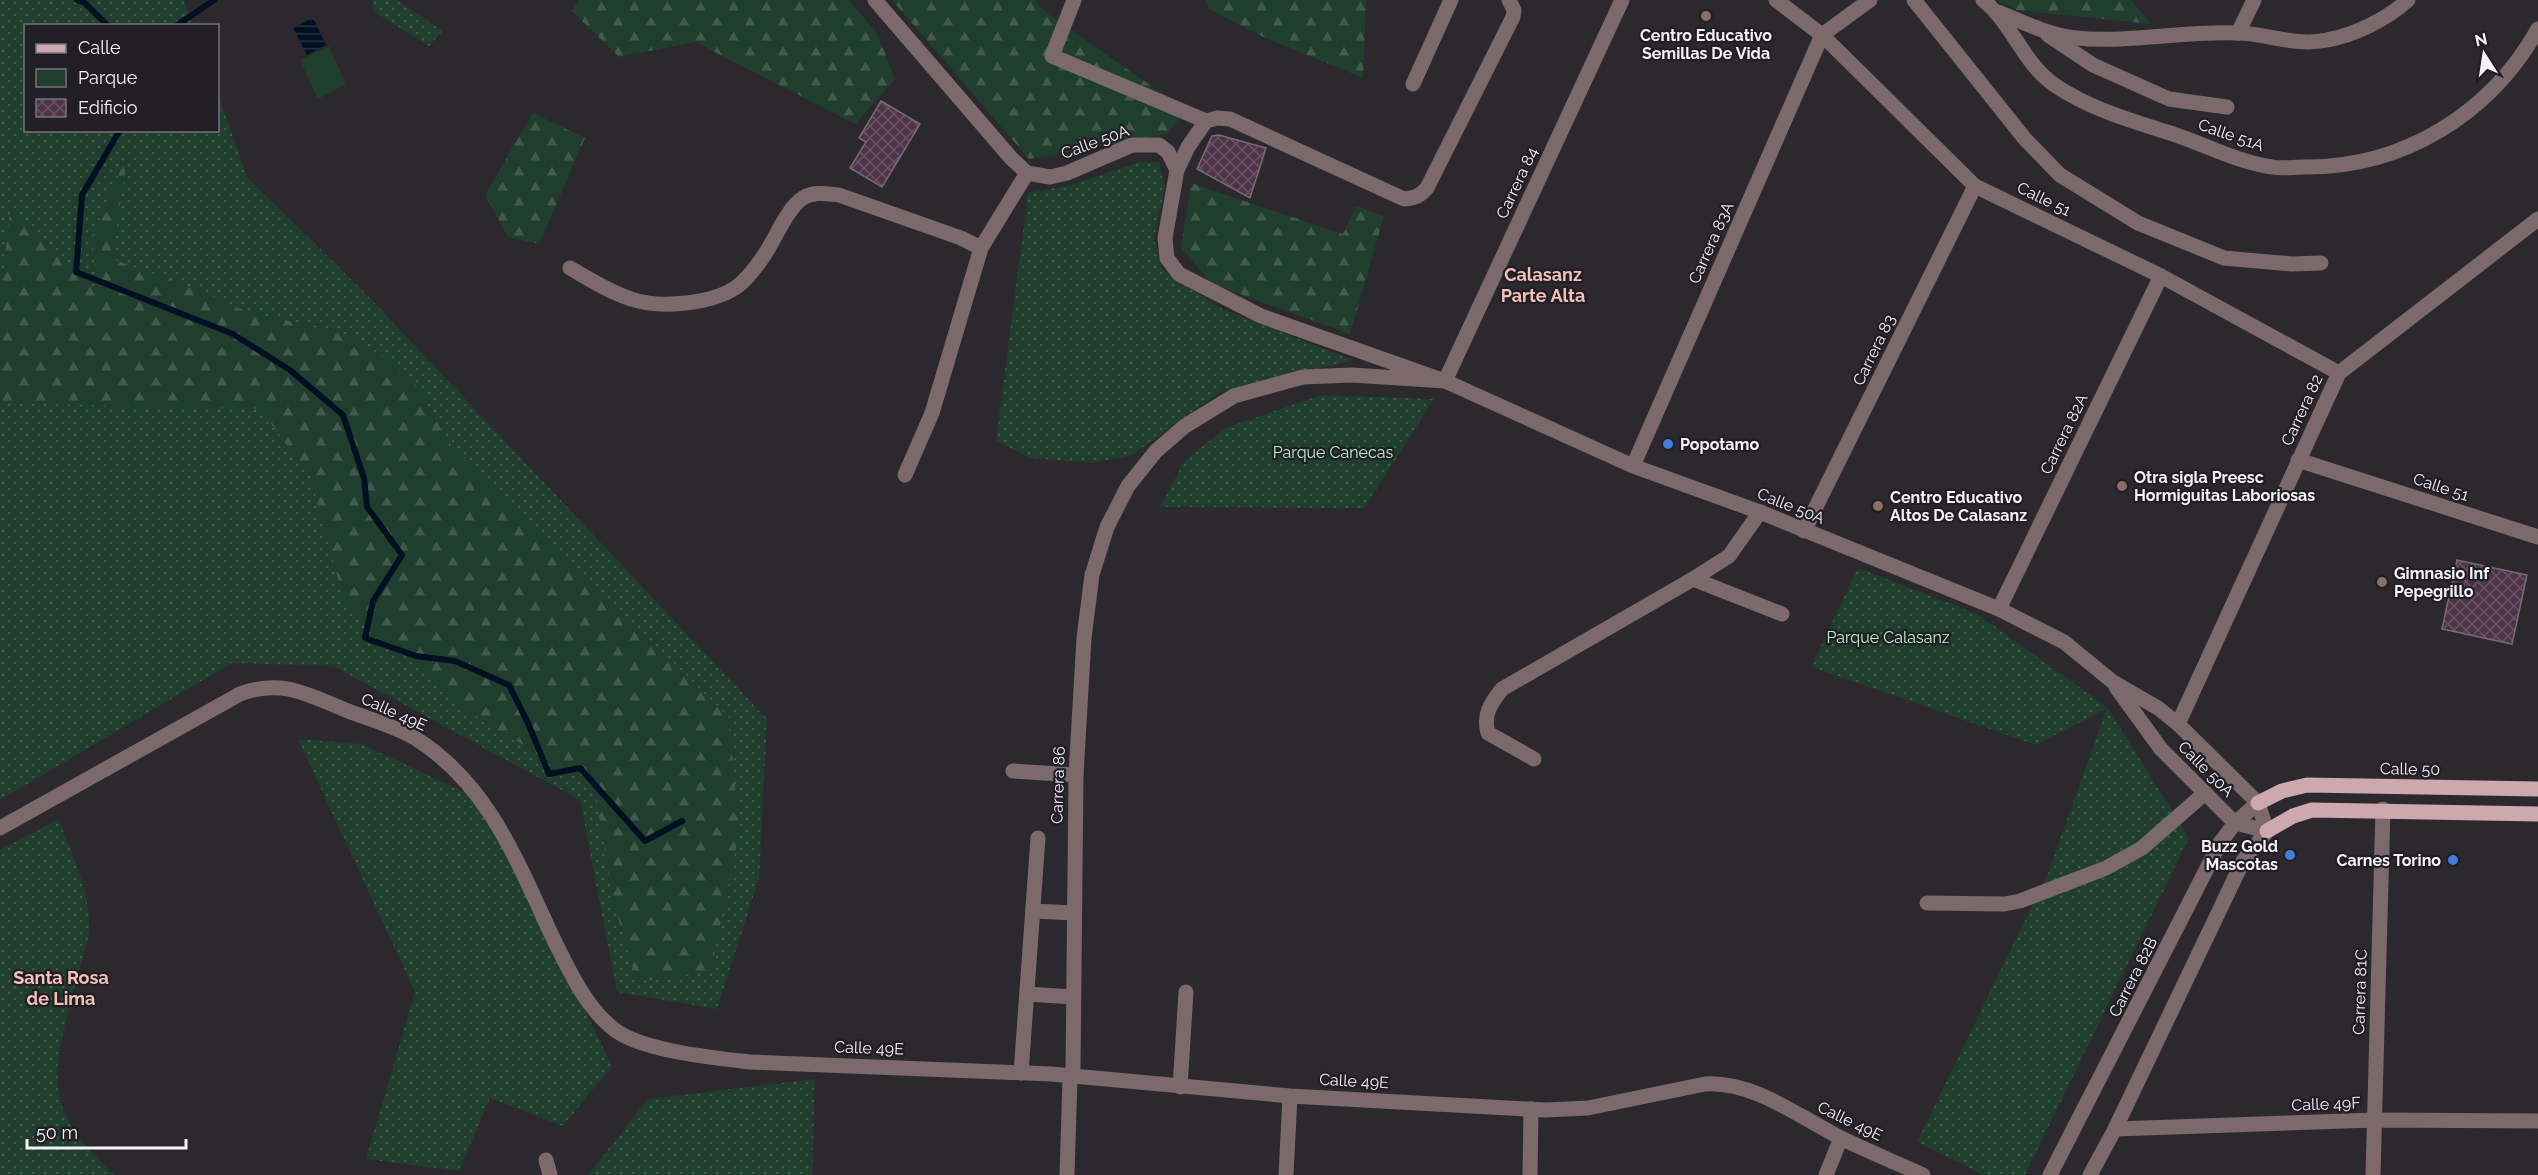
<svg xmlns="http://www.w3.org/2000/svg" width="2538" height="1175" viewBox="0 0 2538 1175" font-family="Raleway,sans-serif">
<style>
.green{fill:url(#green-dots)}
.forest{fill:url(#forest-firs)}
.pitch{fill:#203e2d}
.water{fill:url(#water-rules)}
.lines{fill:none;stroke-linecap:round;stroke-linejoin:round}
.stream{stroke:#001023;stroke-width:6}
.building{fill:url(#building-cross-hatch);stroke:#746c72;stroke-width:1.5}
.minor{stroke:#7b696c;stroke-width:15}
.major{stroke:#cda8af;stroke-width:15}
.education-dot{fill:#8d6e63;stroke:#211e25;stroke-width:2}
.shop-dot{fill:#3f7fe0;stroke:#211e25;stroke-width:2}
.labels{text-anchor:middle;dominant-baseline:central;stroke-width:4.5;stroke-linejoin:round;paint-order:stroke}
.poi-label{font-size:16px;font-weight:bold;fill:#f5f2f7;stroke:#211e25;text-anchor:start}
.street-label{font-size:16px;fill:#f5f2f7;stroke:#211e25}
.park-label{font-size:16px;fill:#b5f3ce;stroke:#211e25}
.neighbourhood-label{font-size:18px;font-weight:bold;fill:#f4c1b8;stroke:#211e25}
</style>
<defs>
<pattern id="green-dots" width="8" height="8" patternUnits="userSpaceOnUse" patternTransform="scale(1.5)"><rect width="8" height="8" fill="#203e2d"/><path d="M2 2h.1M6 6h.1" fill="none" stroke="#415a4c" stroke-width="1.8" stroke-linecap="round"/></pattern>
<pattern id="forest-firs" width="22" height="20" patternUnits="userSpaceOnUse" patternTransform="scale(1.5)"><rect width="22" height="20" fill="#203e2d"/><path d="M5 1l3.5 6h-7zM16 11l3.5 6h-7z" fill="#415a4c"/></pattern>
<pattern id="water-rules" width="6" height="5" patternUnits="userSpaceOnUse" patternTransform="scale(1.5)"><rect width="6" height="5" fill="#001023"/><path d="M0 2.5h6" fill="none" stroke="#263344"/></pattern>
<pattern id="building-cross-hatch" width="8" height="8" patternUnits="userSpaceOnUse" patternTransform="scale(1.5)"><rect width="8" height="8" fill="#4f3449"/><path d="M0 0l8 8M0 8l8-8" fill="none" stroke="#695264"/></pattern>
</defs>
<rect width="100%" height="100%" fill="#2b282e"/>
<g class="green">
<path d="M0 0H184L193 25 26 26V130H218V94L247 177 369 297 767 719 759 878 717 1009 617 992 580 800 333 666 232 663 0 800Z"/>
<path d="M372 0H397L442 31 429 46 373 11Z"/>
<path d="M1140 162H1159L1165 187 1154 239 1162 269 1222 309 1353 360 1220 392 1132 455 1093 463 1031 458 996 441 1028 193 1067 186Z"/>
<path d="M1321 395 1434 399 1364 508 1160 507 1185 460 1226 428Z"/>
<path d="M1858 568 1977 614 2107 707 2189 838 2025 1175H1983L1917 1142 2048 873 2107 708 2036 745 1811 667Z"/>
<path d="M298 739 362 744 483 801 612 1066 563 1126 490 1098 459 1171 366 1159 415 992Z"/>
<path d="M59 819C71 854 91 892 89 929 88 945 81 962 77 978 54 1067 37 1108 115 1175H0V850Z"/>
<path d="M815 1079 812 1175H588L648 1099Z"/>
</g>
<g class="forest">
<path d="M579 0H848L877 33 895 79 855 124 695 42 619 57 572 11Z"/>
<path d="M892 0H1034L1048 14 1186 110 1167 134 1029 159Z"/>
<path d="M1205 0H1366L1363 78 1261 36 1209 9Z"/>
<path d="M1996 0H2131L2151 24 2016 10Z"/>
<path d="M533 113 585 138 539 244 508 237 485 195Z"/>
<path d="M128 152 112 259 196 289 243 310 355 337 413 380 452 447 729 717 739 833 711 971 637 982 613 900 594 784 484 723 345 605 310 476 260 409 0 403V303L10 211 96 291 92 238Z"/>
<path d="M1191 183 1343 234 1356 206 1384 216 1350 334 1212 284 1181 248Z"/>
</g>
<path class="pitch" d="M329 46 346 84 318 99 300 60Z"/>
<path class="water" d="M313 18 326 45 307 55 293 28Z"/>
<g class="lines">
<g class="stream">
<path d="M77 0 85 3 108 26"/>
<path d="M176 26 214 0"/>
<path d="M120 130 82 195 76 272 233 334 290 370 343 415 364 478 367 507 402 555 373 601 365 638 416 656 455 661 509 685 528 723 549 774 580 768 645 841 682 821"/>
</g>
</g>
<g class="building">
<path d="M881 101 920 124 882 187 850 168 866 142 859 138Z"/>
<path d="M1219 135 1266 148 1250 198 1197 169 1212 136Z"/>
<path d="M2457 560 2527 575 2512 644 2442 629Z"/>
</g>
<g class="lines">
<g class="minor">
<path d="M875 0 1011 158 1027 173 1050 177 1067 173 1132 145H1159L1168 152 1177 170 1165 238 1167 258 1179 274 1261 316 1445 381 1622 0"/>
<path d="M1074 0 1052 56 1206 121"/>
<path d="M1776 0 1822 35 1975 186 2161 276 2339 373"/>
<path d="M1914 0 2025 139 2060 175 2138 223 2224 258 2292 264 2321 263"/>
<path d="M1983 0C2013 24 2023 64 2056 86 2092 110 2133 121 2173 134 2206 145 2237 162 2272 167 2282 169 2293 167 2304 167 2403 168 2490 114 2538 29"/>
<path d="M1998 12C2023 22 2048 35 2076 38 2129 43 2183 31 2236 33 2268 33 2294 47 2327 40 2355 35 2387 19 2408 0"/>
<path d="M2238 33 2254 0"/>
<path d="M2048 35 2093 65 2169 99 2227 107"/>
<path d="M1413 84 1451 0"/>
<path d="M1177 170 1188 147 1206 121 1217 118 1230 119 1404 199C1415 198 1420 196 1427 188L1513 17 1514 10 1509 0"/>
<path d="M570 268C589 279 609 292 631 299 660 309 713 304 738 286 749 277 757 266 765 254 775 239 788 207 803 198 814 191 827 194 839 195L961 238 981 248"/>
<path d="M2298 460 2538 537"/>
<path d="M1633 466 1822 35 1870 0"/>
<path d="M905 475 932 413 981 248 1027 173"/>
<path d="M1804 531 1975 186"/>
<path d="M1693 579 1782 614"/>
<path d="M1999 609 2161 276"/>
<path d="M2116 687 2161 749 2235 823 2267 831"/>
<path d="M2178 724 2339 373 2538 219"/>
<path d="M1534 759 1488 733C1483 715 1490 704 1502 689L1693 579 1729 556 1760 512"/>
<path d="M1013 771 1076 775"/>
<path d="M0 828 240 694C283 678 308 695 348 711 369 719 395 726 415 738 490 785 518 864 554 940 570 972 586 1008 615 1030 643 1051 715 1058 750 1062L1051 1074 1290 1096 1545 1110 1588 1108 1705 1084C1753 1081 1798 1116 1839 1137 1867 1151 1895 1162 1923 1175"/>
<path d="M1927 903 2004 904 2020 901 2106 868 2142 848 2205 793"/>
<path d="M1033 911 1074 913"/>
<path d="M1027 994 1073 997"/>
<path d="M1021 1073 1038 838"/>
<path d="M1180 1087 1186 992"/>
<path d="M2115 1129 2375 1120 2538 1121"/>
<path d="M546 1160 550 1175"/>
<path d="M1067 1175 1070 1078 1073 1070 1076 775 1084 638 1092 575 1107 527 1128 486 1156 451 1185 426 1234 396 1303 377 1352 375 1445 381 1633 466 1760 512 1999 609 2064 642 2113 682 2158 708 2178 724 2258 803 2267 831"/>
<path d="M1286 1175 1290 1096"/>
<path d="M1530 1175 1531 1109"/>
<path d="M1826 1175 1841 1138"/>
<path d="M2050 1175 2220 843 2235 823 2258 803"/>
<path d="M2090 1175 2115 1129 2243 861 2267 831"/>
<path d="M2373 1175 2383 809"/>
</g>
<g class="major">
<path d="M2258 803 2282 791 2307 785 2538 789"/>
<path d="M2267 831 2293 816 2312 810 2538 814"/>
</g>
</g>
<g class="education-dot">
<circle cx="1706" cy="16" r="6"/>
<circle cx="2122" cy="486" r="6"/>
<circle cx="1878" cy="506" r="6"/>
<circle cx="2382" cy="582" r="6"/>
</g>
<g class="shop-dot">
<circle cx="1668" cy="444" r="6"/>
<circle cx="2290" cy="855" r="6"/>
<circle cx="2453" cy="860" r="6"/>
</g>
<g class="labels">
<g class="poi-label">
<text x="1706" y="35" text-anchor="middle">Centro Educativo<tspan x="1706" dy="18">Semillas De Vida</tspan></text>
<text x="1680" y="444">Popotamo</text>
<text x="2134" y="477">Otra sigla Preesc<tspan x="2134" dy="18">Hormiguitas Laboriosas</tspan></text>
<text x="1890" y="497">Centro Educativo<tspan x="1890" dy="18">Altos De Calasanz</tspan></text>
<text x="2394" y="573">Gimnasio Inf<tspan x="2394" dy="18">Pepegrillo</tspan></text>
<text x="2278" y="846" text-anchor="end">Buzz Gold<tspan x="2278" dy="18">Mascotas</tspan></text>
<text x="2441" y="860" text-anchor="end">Carnes Torino</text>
</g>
<g class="street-label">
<text transform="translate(2231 135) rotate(19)">Calle 51A</text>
<text transform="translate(1095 142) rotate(-20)">Calle 50A</text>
<text transform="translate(1517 183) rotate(-65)">Carrera 84</text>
<text transform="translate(2044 199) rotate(26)">Calle 51</text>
<text transform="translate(1711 243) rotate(-66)">Carrera 83A</text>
<text transform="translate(1874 350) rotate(-64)">Carrera 83</text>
<text transform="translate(2302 410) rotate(-65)">Carrera 82</text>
<text transform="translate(2064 434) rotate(-64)">Carrera 82A</text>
<text transform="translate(2441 487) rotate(18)">Calle 51</text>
<text transform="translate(1791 506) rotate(22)">Calle 50A</text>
<text transform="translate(394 712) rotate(24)">Calle 49E</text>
<text transform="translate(2206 769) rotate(45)">Calle 50A</text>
<text transform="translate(2410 769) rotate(1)">Calle 50</text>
<text transform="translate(1058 785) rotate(-88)">Carrera 86</text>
<text transform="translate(2133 977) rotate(-63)">Carrera 82B</text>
<text transform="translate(2360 992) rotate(-88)">Carrera 81C</text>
<text transform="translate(869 1048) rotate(2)">Calle 49E</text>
<text transform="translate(1354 1081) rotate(3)">Calle 49E</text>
<text transform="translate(2326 1104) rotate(-2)">Calle 49F</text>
<text transform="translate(1850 1121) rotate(26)">Calle 49E</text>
</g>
<g class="park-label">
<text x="1333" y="452">Parque Canecas</text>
<text x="1888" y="637">Parque Calasanz</text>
</g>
<g class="neighbourhood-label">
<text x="1543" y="274">Calasanz<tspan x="1543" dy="21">Parte Alta</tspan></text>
<text x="61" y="977">Santa Rosa<tspan x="61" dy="21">de Lima</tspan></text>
</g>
</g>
<rect x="24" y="24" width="195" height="108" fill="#211e25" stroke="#767379" stroke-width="1.5"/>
<rect x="36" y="44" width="30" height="9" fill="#cda8af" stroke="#767379" stroke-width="1.5"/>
<text x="78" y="54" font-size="18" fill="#f5f2f7">Calle</text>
<rect x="36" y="69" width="30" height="18" fill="#203e2d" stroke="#767379" stroke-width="1.5"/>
<text x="78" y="84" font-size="18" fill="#f5f2f7">Parque</text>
<rect x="36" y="99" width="30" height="18" fill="url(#building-cross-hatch)" stroke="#767379" stroke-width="1.5"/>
<text x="78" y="114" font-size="18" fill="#f5f2f7">Edificio</text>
<g transform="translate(2484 54) rotate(348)" stroke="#211e25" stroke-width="4.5" paint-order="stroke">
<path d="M0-4.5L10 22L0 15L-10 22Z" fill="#f5f2f7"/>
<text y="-9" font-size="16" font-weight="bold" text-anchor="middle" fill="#f5f2f7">N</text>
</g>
<path d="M27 1139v9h159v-9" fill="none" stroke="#f5f2f7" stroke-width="3"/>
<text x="36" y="1139" font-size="18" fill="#f5f2f7" stroke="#211e25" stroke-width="4.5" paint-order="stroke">50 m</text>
</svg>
